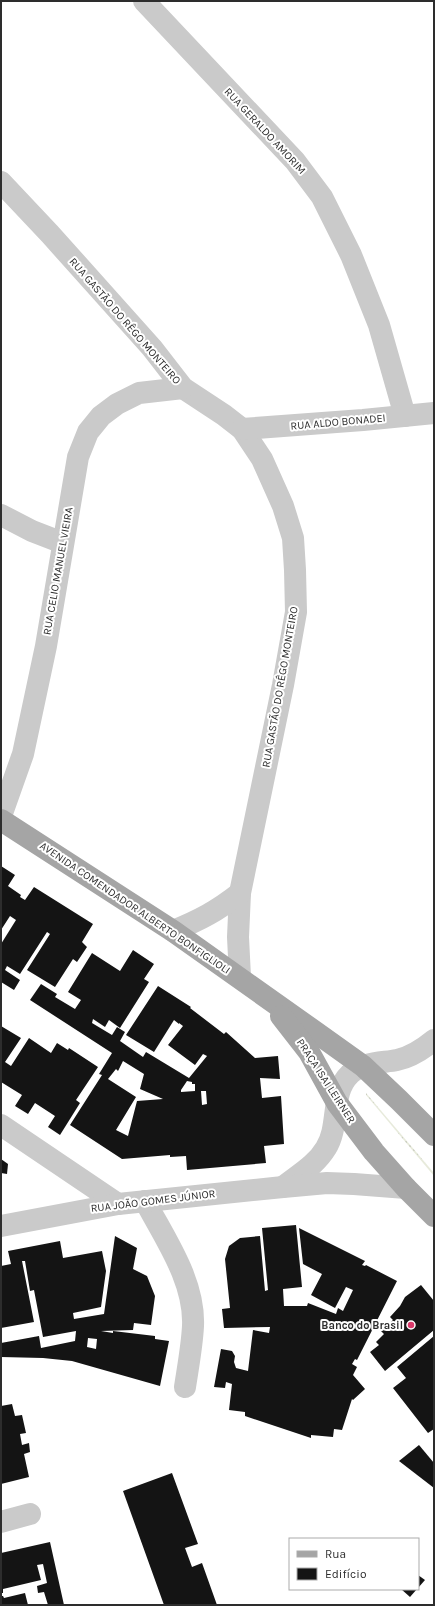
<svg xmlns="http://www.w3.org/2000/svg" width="435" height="1606" viewBox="0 0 435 1606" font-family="Karla,sans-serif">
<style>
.park{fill:url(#park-dots)}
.building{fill:#141414;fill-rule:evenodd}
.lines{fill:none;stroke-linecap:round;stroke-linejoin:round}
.minor{stroke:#cacaca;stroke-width:22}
.major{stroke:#a5a5a5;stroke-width:22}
.poi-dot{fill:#da396a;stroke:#fff;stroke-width:1.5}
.labels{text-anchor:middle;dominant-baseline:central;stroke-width:4;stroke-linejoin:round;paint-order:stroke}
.street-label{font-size:11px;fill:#2d2d2d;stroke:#fff}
.poi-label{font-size:11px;font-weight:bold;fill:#2d2d2d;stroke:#fff;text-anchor:end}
</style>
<defs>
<pattern id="park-dots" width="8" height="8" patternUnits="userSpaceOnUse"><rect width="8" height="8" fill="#e7eadb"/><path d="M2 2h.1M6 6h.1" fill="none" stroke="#c6c9bc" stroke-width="1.8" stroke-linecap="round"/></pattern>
</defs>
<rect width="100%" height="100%" fill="#fff"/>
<path class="park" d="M366 1093 434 1173V1176L366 1095Z"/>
<g class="building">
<path d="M1 866 15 875 8 886 21 895 20 897 25 900 34 887 93 924 82 942 87 947 77 962 73 959 55 987 27 970 50 934 47 932 20 974 7 966 5 970 20 980 14 990 1 982V944L16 920 10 916 1 930Z"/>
<path d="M133 950 154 964 144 979 149 982 120 1028 109 1020 105 1027 93 1019 92 1023 112 1035 117 1027 125 1032 120 1041 143 1057 146 1052 189 1078 207 1056 203 1054 195 1065 168 1045 183 1026 179 1023V1024L174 1020 154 1052 126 1035 158 986 191 1007 190 1008 224 1034 226 1032 255 1058 278 1056 280 1079 260 1078 262 1098 281 1096 284 1144 264 1146 266 1163 187 1170 186 1156 170 1157V1155L122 1159 70 1125 102 1075 99 1074 112 1053 30 1000 41 984 57 994 55 997 75 1009 81 1000 68 992 92 953 120 971ZM123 1061 144 1074 140 1089 163 1099 137 1101 128 1136 116 1130 136 1097 108 1079 116 1069 118 1071ZM187 1081 192 1082V1084H195V1091L181 1092V1090ZM201 1091H206L207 1104 202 1105Z"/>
<path d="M1 1026 21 1038 5 1062 11 1066 29 1038 51 1053 57 1043 68 1050 69 1048 98 1067 76 1100 80 1103 60 1135 48 1127 55 1116 35 1103 28 1114 15 1106 22 1095 1 1082Z"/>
<path d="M1 1159 8 1164 7 1174 1 1173Z"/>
<path d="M296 1225 302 1287 283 1289 284 1306H307L308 1303 336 1314 338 1308 343 1311 353 1290 346 1287 335 1308 311 1295 322 1274 303 1264 299 1228 365 1261 362 1265 365 1266 366 1265 397 1281 357 1360 355 1359 352 1364 357 1367 353 1375 365 1389 353 1400 352 1399 342 1430 334 1429 333 1437 311 1435V1438L245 1416V1412L229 1410 232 1384 226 1382 225 1388 214 1387 221 1349 232 1351 235 1356 234 1362 236 1368 248 1371 253 1330 269 1333 270 1327 224 1328 222 1309 230 1308 225 1259 229 1246 240 1238 260 1236 265 1291 268 1290 262 1228Z"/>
<path d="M115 1236 137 1248 133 1269 147 1276 155 1296 151 1325 134 1323 133 1330 101 1331 113 1333V1331L155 1336V1339L169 1341 160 1386 72 1361 43 1358 1 1357V1343L39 1336 41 1348 75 1341 76 1331 43 1337 34 1290 30 1291 25 1261H22L34 1322 1 1328V1266L11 1264 8 1251 60 1241 63 1258 102 1251 106 1271 101 1307 73 1313 74 1319 104 1314ZM88 1338 97 1339 96 1349 87 1347Z"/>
<path d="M421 1285 434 1301V1330L385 1371 370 1352 379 1345 376 1342 384 1334 381 1331 393 1320 390 1317 400 1306 405 1297Z"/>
<path d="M434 1336V1429L428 1433 393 1388 406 1378 397 1367Z"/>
<path d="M12 1404 15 1416 22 1415 26 1433 20 1434 22 1445 29 1443 30 1452 24 1454 29 1477 1 1484V1406Z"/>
<path d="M419 1445 434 1463V1488L399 1461Z"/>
<path d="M172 1473 198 1544 185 1548 192 1567 202 1563 217 1605H164L123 1491Z"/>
<path d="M50 1542 64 1605H48L44 1592 38 1593 37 1586 47 1583 43 1564 37 1565 41 1580 3 1589V1593H1V1553Z"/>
<path d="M418 1575 425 1580 418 1588Z"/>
<path d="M401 1589H417L410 1597Z"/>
<path d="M25 1593 28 1605H1V1596H3L4 1598Z"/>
</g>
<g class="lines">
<g class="minor">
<path d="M144 1 295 161 322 197 351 255 379 325 405 416"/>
<path d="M1 182 50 234 152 348 183 388 224 415 242 429 262 459 283 506 293 538 295 570 296 612 283 685 240 893 238 937 240 977"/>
<path d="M242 429 363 420 434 413"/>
<path d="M1 515 32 531 63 543"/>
<path d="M1 816 23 754 46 646 78 457 88 432 101 416 117 404 139 393 183 388"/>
<path d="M173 931C200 920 217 911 240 893"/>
<path d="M1 1125 118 1204"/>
<path d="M283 1187C298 1175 316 1165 326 1148 340 1126 330 1093 350 1074 362 1062 382 1063 397 1060 411 1057 423 1049 434 1040"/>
<path d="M145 1201C165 1239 195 1281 193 1326 192 1346 188 1367 185 1387"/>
<path d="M1 1226 118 1204 283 1187 327 1183 354 1184 406 1188"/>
<path d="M1 1522 30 1514"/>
</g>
<g class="major">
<path d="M1 820 173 931 314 1031 363 1066 399 1100 434 1135"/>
<path d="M281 1016 309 1052 337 1103 374 1152 406 1188 434 1216"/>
</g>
</g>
<circle class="poi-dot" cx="411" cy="1325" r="4"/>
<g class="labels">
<g class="street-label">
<text transform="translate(265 131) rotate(47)">RUA GERALDO AMORIM</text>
<text transform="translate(125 321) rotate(49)">RUA GASTÃO DO RÊGO MONTEIRO</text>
<text transform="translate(338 422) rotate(-5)">RUA ALDO BONADEI</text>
<text transform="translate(58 571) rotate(-80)">RUA CELIO MANUEL VIEIRA</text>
<text transform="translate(280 687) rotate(-80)">RUA GASTÃO DO RÊGO MONTEIRO</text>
<text transform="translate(135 908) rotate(34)">AVENIDA COMENDADOR ALBERTO BONFIGLIOLI</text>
<text transform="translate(326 1081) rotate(57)">PRAÇA ISAI LEIRNER</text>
<text transform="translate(153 1201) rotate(-7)">RUA JOÃO GOMES JÚNIOR</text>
</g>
<g class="poi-label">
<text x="403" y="1325">Banco do Brasil</text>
</g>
</g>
<rect width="435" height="1606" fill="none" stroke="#2d2d2d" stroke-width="4"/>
<rect x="289" y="1538" width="130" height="52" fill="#ffffff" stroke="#ababab"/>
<rect x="297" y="1551" width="20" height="6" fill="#a5a5a5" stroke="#ababab"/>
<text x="325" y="1558" font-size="12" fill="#2d2d2d">Rua</text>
<rect x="297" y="1568" width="20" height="12" fill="#141414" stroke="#ababab"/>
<text x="325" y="1578" font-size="12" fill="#2d2d2d">Edifício</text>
</svg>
